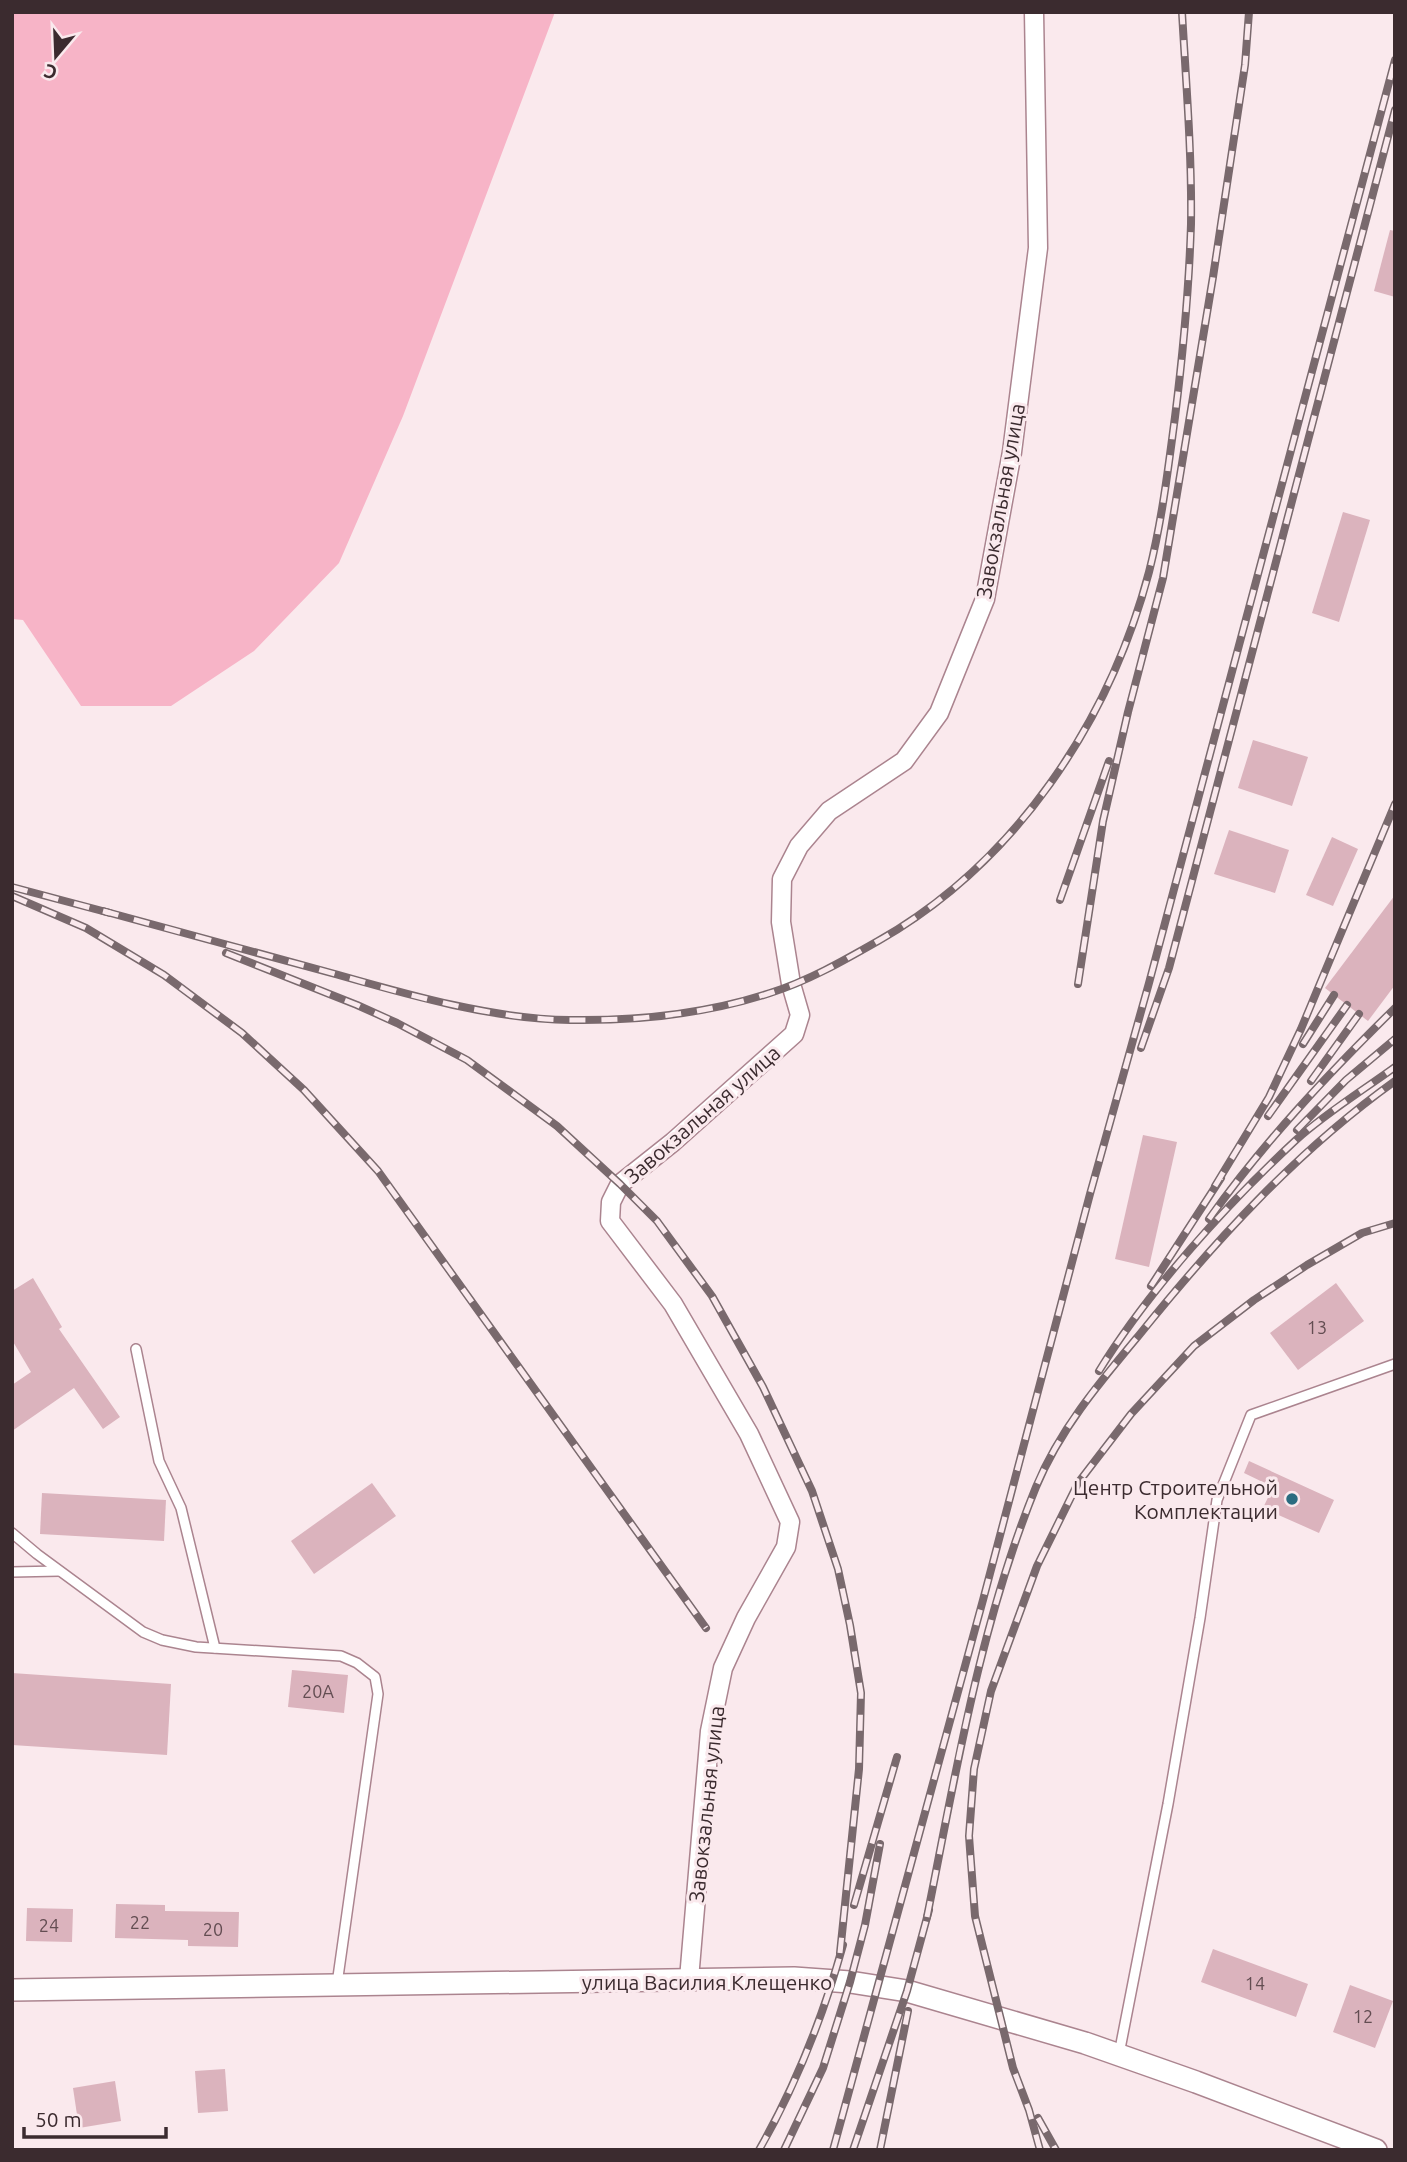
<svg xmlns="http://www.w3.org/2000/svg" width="1407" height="2162" viewBox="0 0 1407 2162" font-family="Ubuntu,sans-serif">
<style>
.green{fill:#f7b4c7}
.building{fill:#dbb3bd}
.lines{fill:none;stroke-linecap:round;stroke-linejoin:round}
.service-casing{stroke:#ab848f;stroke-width:12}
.minor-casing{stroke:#ab848f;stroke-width:21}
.tertiary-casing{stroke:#ab848f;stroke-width:24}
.service{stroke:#fff;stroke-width:9}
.minor{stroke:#fff;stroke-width:18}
.tertiary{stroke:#fff;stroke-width:21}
.rail-casing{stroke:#79696d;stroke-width:8}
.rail{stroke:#fae9ed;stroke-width:5;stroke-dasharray:16;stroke-linecap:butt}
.poi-dot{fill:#2b6c80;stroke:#fae9ed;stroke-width:2.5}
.labels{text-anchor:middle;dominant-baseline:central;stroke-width:6;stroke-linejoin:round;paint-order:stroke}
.number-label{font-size:18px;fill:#634d52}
.street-label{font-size:21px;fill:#3b2b2f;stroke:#fae9ed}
.poi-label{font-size:21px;fill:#3b2b2f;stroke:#fae9ed;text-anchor:end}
</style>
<rect width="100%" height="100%" fill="#fae9ed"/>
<path class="green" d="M12 12H555L403 416 339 563 254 651 171 706H81L23 620 12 619Z"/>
<g class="building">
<path d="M1390 230 1395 231V297L1374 291Z"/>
<path d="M1343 512 1370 520 1339 622 1312 613Z"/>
<path d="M1253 740 1308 757 1292 806 1238 788Z"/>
<path d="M1229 830 1289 850 1275 893 1214 874Z"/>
<path d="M1332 837 1358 849 1333 906 1306 895Z"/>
<path d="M1395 895V985L1368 1021 1325 988Z"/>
<path d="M1143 1135 1177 1142 1149 1267 1115 1259Z"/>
<path d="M33 1278 62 1327 59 1329 120 1417 103 1429 74 1388 12 1431V1385L31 1372 12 1340V1291Z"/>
<path d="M1336 1283 1364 1321 1298 1370 1270 1333Z"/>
<path d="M1249 1461 1334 1500 1319 1533 1263 1508 1273 1487 1244 1473Z"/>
<path d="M372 1483 396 1516 314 1574 291 1541Z"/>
<path d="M42 1493 166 1500 164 1541 40 1534Z"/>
<path d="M292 1670 348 1675 344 1713 288 1707Z"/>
<path d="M12 1673 171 1684 167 1755 12 1745Z"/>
<path d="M116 1904 165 1905V1911L239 1912 238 1947 188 1946V1940L115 1938Z"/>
<path d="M27 1908 73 1909 72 1942 26 1941Z"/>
<path d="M1213 1949 1308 1984 1296 2017 1201 1982Z"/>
<path d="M1350 1985 1393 2001 1375 2048 1333 2032Z"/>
<path d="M225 2069 228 2111 198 2113 195 2071Z"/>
<path d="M115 2081 121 2121 79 2128 73 2088Z"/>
</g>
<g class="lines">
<defs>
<g id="service">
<path d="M136 1349 159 1461 181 1508 215 1648"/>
<path d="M12 1533 37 1554 143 1632 162 1640 196 1647 341 1656 357 1663 375 1677 378 1694 337 1984"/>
<path d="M12 1572 59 1571"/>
<path d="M1119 2054 1168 1804 1200 1618 1217 1500 1251 1415 1395 1364"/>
</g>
<path id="minor" d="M689 1979 710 1731 723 1668 746 1618 786 1547 790 1522 749 1434 673 1304 610 1221 611 1202 620 1184 673 1142 794 1034 800 1015 791 984 781 922 782 879 799 846 829 811 904 761 939 713 985 599 1012 452 1038 248 1034 12"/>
<path id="tertiary" d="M12 1990 794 1978 850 1982 907 1991 1085 2043 1196 2082 1376 2150"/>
</defs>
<use href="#service" class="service-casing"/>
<use href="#minor" class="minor-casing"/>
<use href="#tertiary" class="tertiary-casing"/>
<use href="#service" class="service"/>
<use href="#minor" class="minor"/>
<use href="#tertiary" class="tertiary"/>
<defs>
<g id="rail">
<path d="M12 887 110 913"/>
<path d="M12 896 86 928 164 975 242 1033 304 1090 378 1171 706 1628"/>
<path d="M1060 900 1109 761"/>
<path d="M103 911C180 932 258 953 335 974 409 995 492 1019 570 1020 637 1021 706 1014 770 993 808 981 843 961 878 941 1015 863 1109 723 1149 572 1162 521 1168 469 1175 417 1183 353 1189 289 1191 224 1192 154 1186 82 1182 12"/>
<path d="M226 953 357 1005 397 1023 467 1060 557 1126 620 1184 657 1221 712 1296 763 1387 812 1491 838 1569 850 1625 861 1693 859 1769 840 1953"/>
<path d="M1078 984 1103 821 1128 712 1163 578 1213 277 1245 65 1249 12"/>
<path d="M1303 1044 1334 995"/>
<path d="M1141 1048 1169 968 1395 110"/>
<path d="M1311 1081 1359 1014"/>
<path d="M1268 1116 1347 1005"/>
<path d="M1297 1130 1346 1080 1395 1039"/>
<path d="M1215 1186 1269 1097 1301 1029 1395 804"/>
<path d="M1209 1219C1263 1143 1328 1074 1395 1008"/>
<path d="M1151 1286 1221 1178"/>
<path d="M1099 1371C1148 1291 1227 1204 1296 1140 1326 1113 1362 1091 1395 1067"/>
<path d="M854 1905 897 1757"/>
<path d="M927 1917C956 1772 980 1624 1036 1487 1060 1429 1100 1382 1140 1334 1215 1241 1297 1151 1395 1081"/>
<path d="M1038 2118 1056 2150"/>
<path d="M759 2150C796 2085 823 2017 843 1945"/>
<path d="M784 2150 823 2068 850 1982 865 1925 880 1844"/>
<path d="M833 2150 983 1600 1090 1194 1149 983 1395 60"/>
<path d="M853 2150 907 1991 929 1910"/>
<path d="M880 2150 908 2011"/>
<path d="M1040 2150 1029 2110 1013 2068 975 1916 969 1836 974 1769 991 1691 1037 1566 1078 1483 1131 1414 1194 1346 1254 1300 1307 1265 1362 1233 1395 1223"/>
</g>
</defs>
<use href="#rail" class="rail-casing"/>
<use href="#rail" class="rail"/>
</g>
<circle class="poi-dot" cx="1292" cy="1499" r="7"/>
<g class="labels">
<g class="number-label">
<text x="1317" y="1327">13</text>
<text x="318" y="1691">20А</text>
<text x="140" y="1922">22</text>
<text x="49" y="1925">24</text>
<text x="213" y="1929">20</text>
<text x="1255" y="1983">14</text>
<text x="1363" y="2016">12</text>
</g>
<g class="street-label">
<text transform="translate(1000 501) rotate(-80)">Завокзальная улица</text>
<text transform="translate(702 1114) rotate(-41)">Завокзальная улица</text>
<text transform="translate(706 1804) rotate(-84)">Завокзальная улица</text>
<text x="707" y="1982">улица Василия Клещенко</text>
</g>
<g class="poi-label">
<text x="1278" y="1487">Центр Строительной<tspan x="1278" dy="24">Комплектации</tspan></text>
</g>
</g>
<rect width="1407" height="2162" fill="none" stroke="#3b2b2f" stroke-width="28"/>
<g transform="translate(56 56) rotate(199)" stroke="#fae9ed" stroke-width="5" paint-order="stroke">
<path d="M0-5L12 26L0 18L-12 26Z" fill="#3b2b2f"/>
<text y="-10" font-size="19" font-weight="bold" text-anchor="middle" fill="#3b2b2f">С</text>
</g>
<path d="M24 2127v10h142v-10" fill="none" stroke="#3b2b2f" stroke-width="3.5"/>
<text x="35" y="2127" font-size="21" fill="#3b2b2f" stroke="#fae9ed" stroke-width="5" paint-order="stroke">50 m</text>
</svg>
